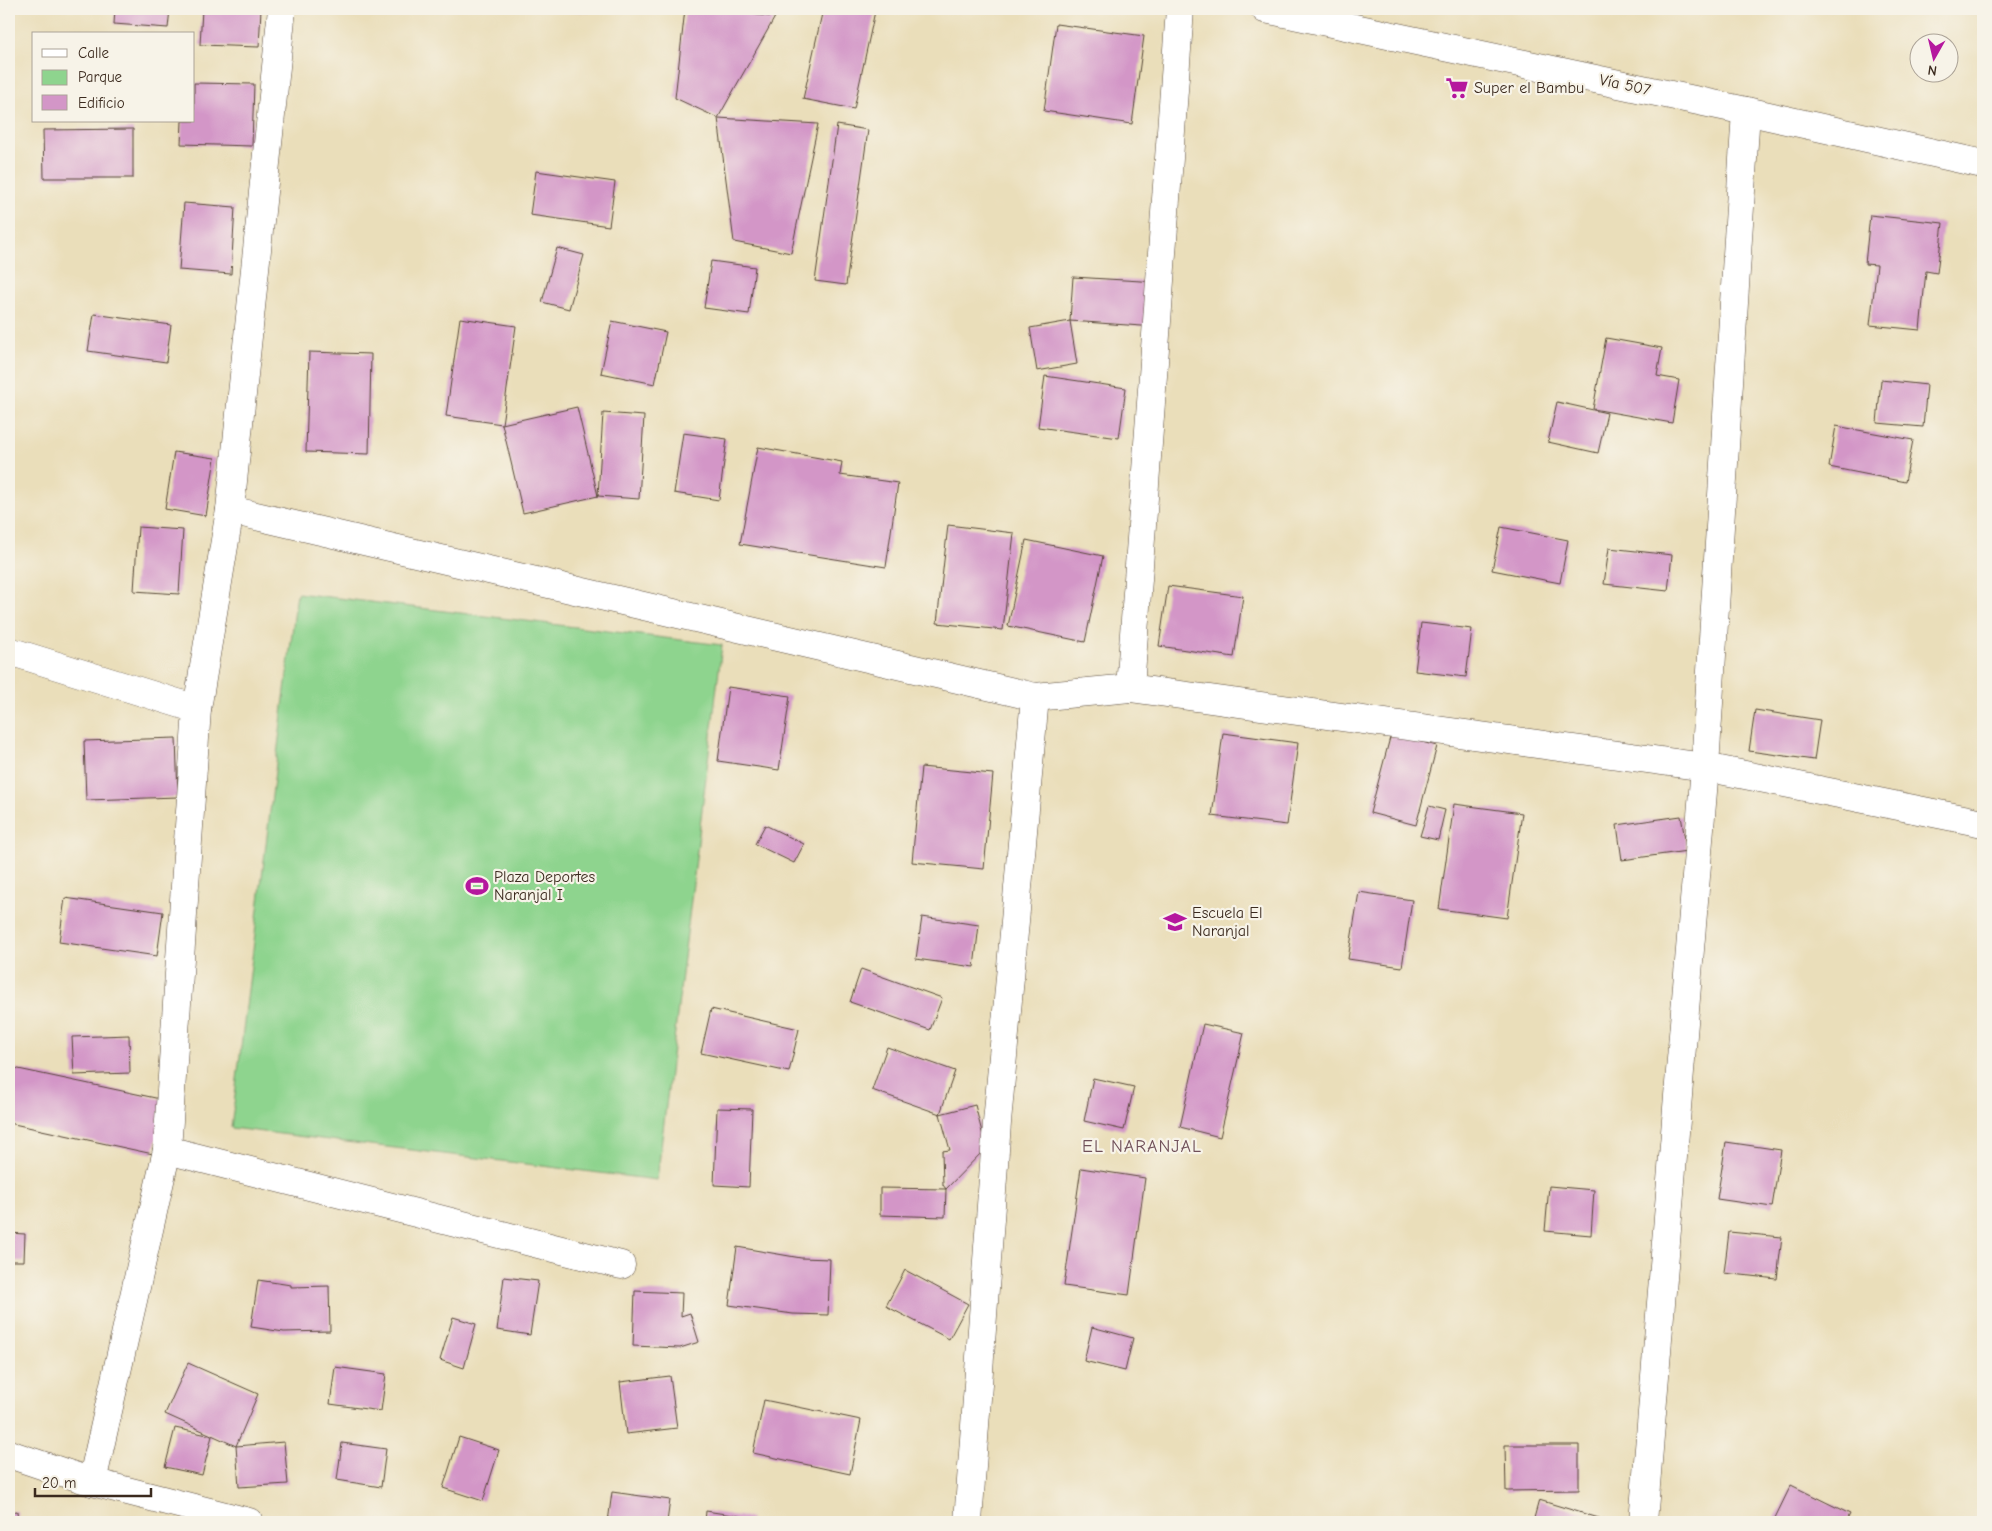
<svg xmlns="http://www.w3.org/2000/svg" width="1992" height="1531" viewBox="0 0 1992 1531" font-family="'Comic Neue',sans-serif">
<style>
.green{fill:#8ed48e;stroke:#647f56}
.building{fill:#d396c7}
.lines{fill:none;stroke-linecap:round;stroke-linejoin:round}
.minor-casing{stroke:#554535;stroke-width:29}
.minor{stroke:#fff;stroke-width:28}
.labels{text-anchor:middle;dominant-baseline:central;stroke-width:4.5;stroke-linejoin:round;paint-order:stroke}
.street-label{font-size:16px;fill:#3b2a1e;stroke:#f7f3e8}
.poi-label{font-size:16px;fill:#3b2a1e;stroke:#f7f3e8;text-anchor:start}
.neighbourhood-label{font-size:18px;letter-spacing:1px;fill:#705059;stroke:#f7f3e8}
</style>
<rect width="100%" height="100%" fill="#f7f3e8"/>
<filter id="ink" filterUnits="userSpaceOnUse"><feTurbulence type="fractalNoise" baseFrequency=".02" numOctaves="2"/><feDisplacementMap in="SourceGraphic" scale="10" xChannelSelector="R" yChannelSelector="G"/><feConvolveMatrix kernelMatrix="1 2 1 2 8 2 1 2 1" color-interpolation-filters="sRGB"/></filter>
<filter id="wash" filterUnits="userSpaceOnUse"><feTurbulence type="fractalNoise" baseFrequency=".0096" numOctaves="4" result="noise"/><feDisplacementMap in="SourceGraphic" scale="20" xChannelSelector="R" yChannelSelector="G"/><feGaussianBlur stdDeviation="1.12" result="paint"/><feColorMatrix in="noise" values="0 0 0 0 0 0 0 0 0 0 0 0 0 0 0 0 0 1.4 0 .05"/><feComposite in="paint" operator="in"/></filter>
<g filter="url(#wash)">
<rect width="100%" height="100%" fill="#eadeba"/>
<path class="green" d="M297 593 722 645 657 1180 231 1128Z"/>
<g id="blocks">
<g class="building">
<path d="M115 9H170L168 28 114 24Z"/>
<path d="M202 9H261L259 47 200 45Z"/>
<path d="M558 9H590L589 13Z"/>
<path d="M685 9H708L775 17 718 118 818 124 791 253 734 242 718 118 675 98Z"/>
<path d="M823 9H867L875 11 854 109 803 99Z"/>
<path d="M1056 24 1144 36 1132 124 1044 111Z"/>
<path d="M194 83 254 84 252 146 181 144 182 121H194Z"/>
<path d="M837 125 868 130 846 285 815 281Z"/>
<path d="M133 129V178H44L43 130Z"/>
<path d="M536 171 615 182 609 226 530 215Z"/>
<path d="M184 203 235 207 231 274 179 270Z"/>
<path d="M1870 215 1943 223 1937 273 1926 271 1920 330 1870 325 1877 265 1865 264Z"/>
<path d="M557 248 584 255 569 309 542 302Z"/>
<path d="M711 261 755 267 749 314 704 308Z"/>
<path d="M1073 277 1158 282 1156 327 1070 321 1077 364 1037 371 1030 328 1070 321Z"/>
<path d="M94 314 171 325 166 362 88 351Z"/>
<path d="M460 318 516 326 502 424 446 416Z"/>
<path d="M612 321 666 332 655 384 601 373Z"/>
<path d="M1606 338 1662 348 1657 376 1679 380 1672 423 1593 409Z"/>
<path d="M309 352 371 354 369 454 306 452Z"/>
<path d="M1045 376 1126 388 1119 438 1038 427Z"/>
<path d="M1881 380 1927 385 1923 427 1877 423Z"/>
<path d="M1557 402 1607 413 1598 453 1548 442Z"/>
<path d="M577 407 598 496 603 413 644 416 639 499 598 496 523 513 502 424Z"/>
<path d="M1836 426 1913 440 1905 482 1829 467Z"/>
<path d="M683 433 727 439 719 500 674 493Z"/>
<path d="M758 447 842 462 840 475 898 483 886 567 740 544Z"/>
<path d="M174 452 215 458 206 516 165 509Z"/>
<path d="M948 525 1014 533 1003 630 937 623Z"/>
<path d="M138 527 183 530 179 594 134 591Z"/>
<path d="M1501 527 1568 540 1560 583 1492 570Z"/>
<path d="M1026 540 1103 556 1085 642 1008 626Z"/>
<path d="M1609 548 1672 555 1668 591 1604 584Z"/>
<path d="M1168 586 1243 596 1234 657 1159 646Z"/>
<path d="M1421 623 1472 629 1466 677 1415 671Z"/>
<path d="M728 687 790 696 779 770 718 761Z"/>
<path d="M1755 710 1820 720 1814 760 1749 751Z"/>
<path d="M1223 733 1298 743 1287 825 1212 816Z"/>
<path d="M1391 734 1437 746 1416 825 1370 813Z"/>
<path d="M176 738 178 797 86 800 84 741Z"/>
<path d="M921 767 993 774 984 869 912 862Z"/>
<path d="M1454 804 1522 813 1507 918 1439 909Z"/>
<path d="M1429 806 1445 810 1438 840 1420 836Z"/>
<path d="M1681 816 1687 851 1622 860 1617 825Z"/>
<path d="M765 825 804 844 794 863 755 844Z"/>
<path d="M1359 892 1412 900 1402 967 1348 959Z"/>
<path d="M65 898 163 912 157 956 59 942Z"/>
<path d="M922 917 979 925 974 967 916 959Z"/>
<path d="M861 969 942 998 930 1030 850 1002Z"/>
<path d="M711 1009 799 1029 789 1072 701 1053Z"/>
<path d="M1203 1024 1244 1033 1220 1137 1180 1127Z"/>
<path d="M129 1035 130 1073 74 1075 72 1037Z"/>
<path d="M887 1047 955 1071 940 1114 975 1105 986 1148 946 1189 945 1217 880 1215V1188L946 1189 943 1185 942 1151 950 1150 940 1114 872 1090Z"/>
<path d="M9 1067 165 1100 153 1154 9 1123Z"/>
<path d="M1093 1078 1134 1087 1124 1130 1084 1121Z"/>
<path d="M717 1108 752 1109 749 1187 714 1185Z"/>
<path d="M1726 1142 1781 1150 1772 1207 1717 1199Z"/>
<path d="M1081 1168 1145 1178 1129 1295 1064 1286Z"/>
<path d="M1549 1186 1594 1190 1591 1235 1545 1231Z"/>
<path d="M1729 1232 1782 1237 1777 1279 1724 1273Z"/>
<path d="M9 1233 25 1234 24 1261H9Z"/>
<path d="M737 1247 801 1258 830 1259 828 1315 793 1314 729 1305Z"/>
<path d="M905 1270 968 1304 949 1339 886 1306Z"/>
<path d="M504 1277 538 1281 530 1335 497 1330Z"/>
<path d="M258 1280 291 1285V1287L329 1286 330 1331 284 1332 251 1327Z"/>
<path d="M635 1291 682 1293 681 1316 690 1313 699 1342 680 1348 633 1346Z"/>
<path d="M453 1317 476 1324 464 1368 440 1360Z"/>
<path d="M1092 1327 1133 1338 1125 1371 1084 1361Z"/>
<path d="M188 1363 258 1394 236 1446 165 1414Z"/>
<path d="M335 1367 386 1374 381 1411 330 1404Z"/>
<path d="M670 1376 677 1428 626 1434 620 1382Z"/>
<path d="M764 1400 861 1420 850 1474 753 1453Z"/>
<path d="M175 1428 212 1436 202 1475 165 1467Z"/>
<path d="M459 1437 499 1450 483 1501 443 1488Z"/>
<path d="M284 1442 288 1484 239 1487 236 1446Z"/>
<path d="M342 1443 386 1449 381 1487 337 1480Z"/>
<path d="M1505 1445H1579V1490L1506 1491Z"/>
<path d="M1791 1485 1850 1514 1846 1522H1773Z"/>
<path d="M612 1492 670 1500 667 1522H608Z"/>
<path d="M1539 1500 1612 1522H1533Z"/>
<path d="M17 1511 18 1522H9V1512Z"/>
<path d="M706 1511 751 1518 750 1522H705Z"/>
</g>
</g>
</g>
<g filter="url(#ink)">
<use href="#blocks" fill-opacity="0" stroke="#554535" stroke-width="1"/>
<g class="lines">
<defs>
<g id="minor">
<path d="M1265 9 1746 111 1983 164"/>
<path d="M230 510 1035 697 1130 688 1705 767 1983 823"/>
<path d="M9 651 197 709"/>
<path d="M1130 688 1180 9"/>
<path d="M167 1150 621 1265"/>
<path d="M9 1454 92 1482 249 1522"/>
<path d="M92 1482 167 1150 197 709 230 510 282 9"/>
<path d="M968 1522 997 1123 1035 697"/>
<path d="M1643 1522 1705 767 1746 111"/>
</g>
</defs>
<use href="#minor" class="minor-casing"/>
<use href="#minor" class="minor"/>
</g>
</g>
<defs>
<symbol id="supermarket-bare" viewBox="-9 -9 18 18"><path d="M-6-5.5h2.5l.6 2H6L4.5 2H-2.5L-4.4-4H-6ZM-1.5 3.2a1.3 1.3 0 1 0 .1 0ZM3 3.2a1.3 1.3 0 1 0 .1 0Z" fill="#b5179e" stroke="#f7f3e8" stroke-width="2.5" paint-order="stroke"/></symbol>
<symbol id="stadium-bare" viewBox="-9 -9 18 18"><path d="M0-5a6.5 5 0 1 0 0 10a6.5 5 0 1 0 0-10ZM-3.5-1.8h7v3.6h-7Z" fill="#b5179e" stroke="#f7f3e8" stroke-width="2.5" paint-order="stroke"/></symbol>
<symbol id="school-bare" viewBox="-9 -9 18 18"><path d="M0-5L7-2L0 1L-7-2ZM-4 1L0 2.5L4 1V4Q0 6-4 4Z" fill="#b5179e" stroke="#f7f3e8" stroke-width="2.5" paint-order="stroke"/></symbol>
</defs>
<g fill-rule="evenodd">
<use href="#supermarket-bare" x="1441" y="72" width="32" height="32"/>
<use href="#stadium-bare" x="461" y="870" width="32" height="32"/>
<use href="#school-bare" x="1159" y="906" width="32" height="32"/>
</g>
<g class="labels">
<g class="street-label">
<text transform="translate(1625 85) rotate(12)">Vía 507</text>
</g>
<g class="poi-label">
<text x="1474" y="88">Super el Bambu</text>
<text x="494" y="877">Plaza Deportes<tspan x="494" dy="18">Naranjal I</tspan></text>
<text x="1192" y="913">Escuela El<tspan x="1192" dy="18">Naranjal</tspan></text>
</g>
<g class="neighbourhood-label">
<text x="1142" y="1146">EL NARANJAL</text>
</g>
</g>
<rect width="1992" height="1531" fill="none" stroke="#f7f3e8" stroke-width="30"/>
<rect x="32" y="32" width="162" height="90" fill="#f7f3e8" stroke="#aca397"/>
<rect x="42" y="49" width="25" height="8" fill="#ffffff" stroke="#aca397"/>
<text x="78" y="58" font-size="15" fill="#3b2a1e">Calle</text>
<rect x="42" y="70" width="25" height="15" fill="#8ed48e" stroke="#aca397"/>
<text x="78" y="82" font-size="15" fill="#3b2a1e">Parque</text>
<rect x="42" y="95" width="25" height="15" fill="#d396c7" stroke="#aca397"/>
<text x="78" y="108" font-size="15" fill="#3b2a1e">Edificio</text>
<g transform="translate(1934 58) rotate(188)"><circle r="24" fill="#f7f3e8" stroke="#aca397"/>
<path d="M0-4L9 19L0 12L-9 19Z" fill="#b5179e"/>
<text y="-8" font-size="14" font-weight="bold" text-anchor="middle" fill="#3b2a1e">N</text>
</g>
<path d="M35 1488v8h116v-8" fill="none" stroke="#3b2a1e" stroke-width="2.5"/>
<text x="42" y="1488" font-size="15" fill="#3b2a1e" stroke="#f7f3e8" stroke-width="4" paint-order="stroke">20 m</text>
</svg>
